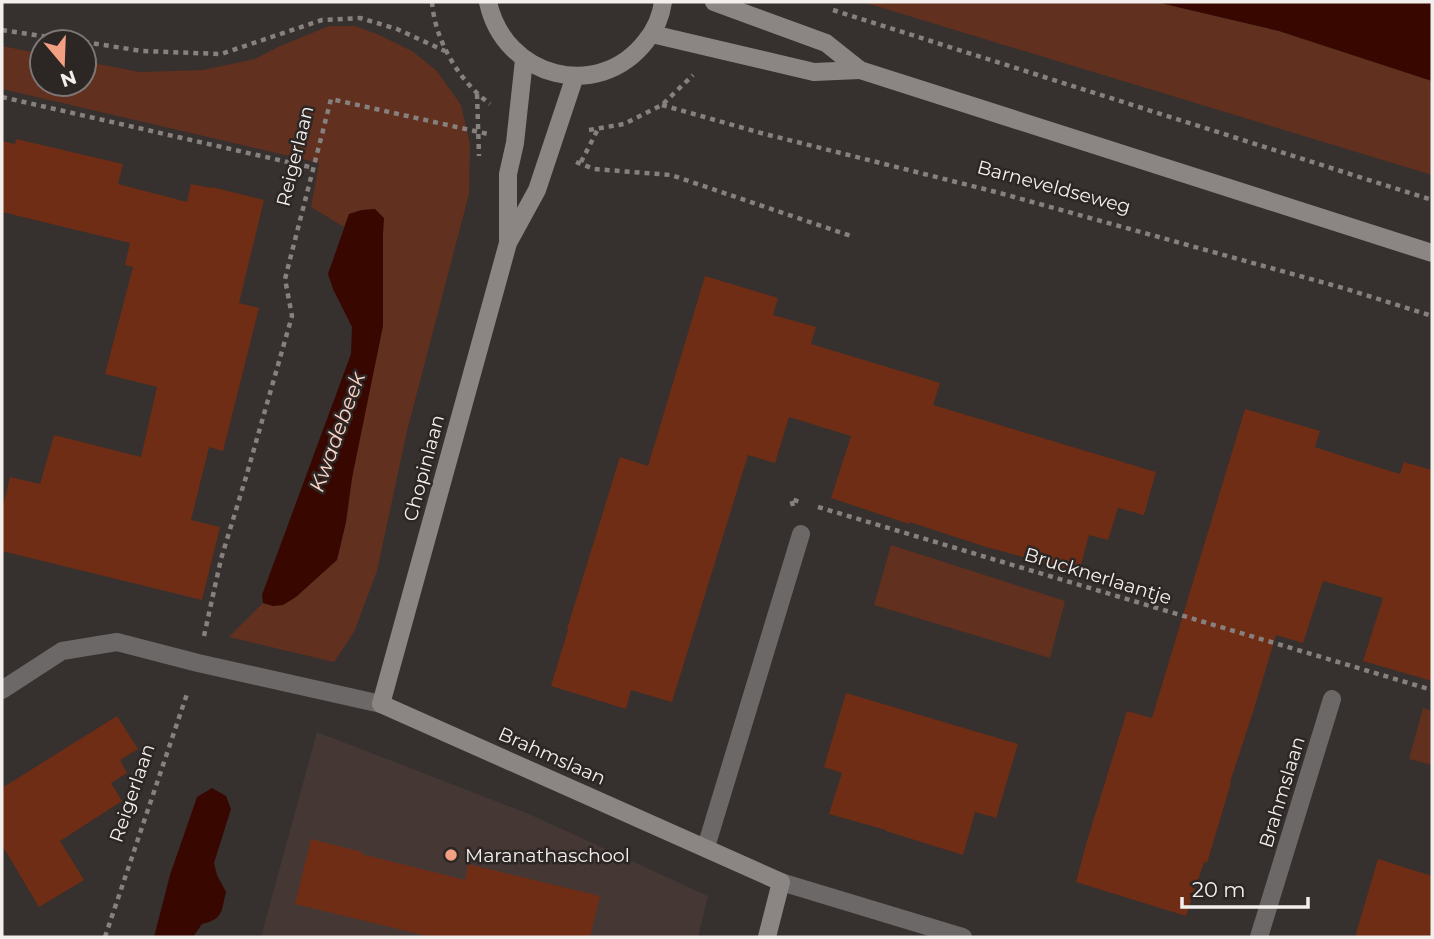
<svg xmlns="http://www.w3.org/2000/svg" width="1434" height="939" viewBox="0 0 1434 939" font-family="Montserrat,sans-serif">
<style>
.built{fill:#453834}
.green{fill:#61301f}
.water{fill:#380700}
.building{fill:#6f2d15}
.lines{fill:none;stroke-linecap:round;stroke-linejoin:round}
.path{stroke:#86817f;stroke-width:4.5;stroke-dasharray:5 5;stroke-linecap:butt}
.street{stroke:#6b6867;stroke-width:18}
.secondary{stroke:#8b8684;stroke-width:18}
.poi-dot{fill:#f39f83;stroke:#2c2624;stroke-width:2.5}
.labels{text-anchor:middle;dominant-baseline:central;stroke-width:5;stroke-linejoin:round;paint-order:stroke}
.street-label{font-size:19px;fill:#f3efed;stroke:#2c2624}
.poi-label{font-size:19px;fill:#f3efed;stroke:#2c2624;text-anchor:start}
.water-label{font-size:21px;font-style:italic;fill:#ffd4c6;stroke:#2c2624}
</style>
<rect width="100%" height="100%" fill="#36302e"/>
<path class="built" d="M317 732 529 814 708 896 698 937H261Z"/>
<g class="green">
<path d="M863 2H1156L1279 31 1432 81V175Z"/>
<path d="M329 26H355L377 34 412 51 437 71 461 105 470 144 469 194 407 431 377 571 354 632 334 662 229 637 263 603 273 606 337 560 346 522 352 478 384 218 375 209 362 210 349 214 344 227 311 207 319 163 2 89V46L42 54V84H84V61L139 72 203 70 255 59 278 47Z"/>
<path d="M891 545 1065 601 1050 658 874 605Z"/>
<path d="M1423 708 1432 711V765L1409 759Z"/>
</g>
<g class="water">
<path d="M1156 2H1432V81L1279 31Z"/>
<path d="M375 209 384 218 383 235V326L352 478 346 522 337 560 296 597 283 605 273 606 263 603 262 595 351 354 352 327 333 289 328 274 349 214 362 210Z"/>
<path d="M212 788 226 796 231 809 214 863 217 875 226 892C221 911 224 919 202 924L193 937H154L170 875 197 797Z"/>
</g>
<g class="building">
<path d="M16 139 123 164 118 184 187 202 191 184 211 188 212 187 264 200 239 303 259 308 223 451 209 447 191 520 220 527 202 600 2 551V510L10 477 40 484 54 435 141 457 157 387 105 374 133 267 125 265 130 243 2 212V141L15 144Z"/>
<path d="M705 276 778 298 773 315 816 327 811 344 940 383 933 405 1156 472 1144 515 1118 508 1108 540 1089 535 1079 572 986 547 910 522 909 524 831 498 851 436 789 417 775 463 748 455 672 702 631 690 626 709 551 686 568 630 567 629 620 457 648 466Z"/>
<path d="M1245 409 1320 431 1315 447 1345 457 1400 474 1404 462 1432 470V681L1363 661 1383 598 1323 581 1303 643 1276 635 1254 709 1230 782 1231 783 1207 863 1204 862 1186 916 1076 882 1087 841 1127 711 1152 718Z"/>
<path d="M846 693 1018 744 996 818 975 812 963 855 886 831V830L829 814 842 773 824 767Z"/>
<path d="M117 716 138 749 120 760 127 773 111 783 122 801 60 841 84 880 39 907 2 845V788Z"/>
<path d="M311 839 362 852 361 854 465 880 468 864 600 896 590 937H431L295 904Z"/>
<path d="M1378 859 1432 876V937H1355Z"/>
</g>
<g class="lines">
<g class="path">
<path d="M432 2C435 41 459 81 490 104"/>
<path d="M833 10 1432 200"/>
<path d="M2 30 82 42"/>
<path d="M84 42 142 51 221 54 322 20 360 18 397 29 445 51"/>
<path d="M477 94 479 156"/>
<path d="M2 97 314 168"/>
<path d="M662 105 761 133 996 192 1343 288 1432 316"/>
<path d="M589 130 624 124 662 105 693 75"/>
<path d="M576 162 594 169 671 175 851 236"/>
<path d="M581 162 598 129"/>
<path d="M793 506 791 499 803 503"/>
<path d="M818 507 1432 690"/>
<path d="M204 636 221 559 246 477 292 316 285 279 331 99 488 134"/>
<path d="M105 937 188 691"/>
</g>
<g class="street">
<path d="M2 690 62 651 117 642 198 663 381 704"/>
<path d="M706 847 801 534"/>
<path d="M781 882 963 937"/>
<path d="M1259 937 1332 699"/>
</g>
<g class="secondary">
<path d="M488 2C504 77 598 103 646 41 655 30 661 16 663 2"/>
<path d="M714 2 826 43 860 70 1432 253"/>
<path d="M652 34 814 72 860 70"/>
<path d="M575 76 537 190 508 243 381 704 781 882 767 937"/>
<path d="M508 240V174L515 143 524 60"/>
</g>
</g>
<circle class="poi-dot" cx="451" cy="855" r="7"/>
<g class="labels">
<g class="street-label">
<text transform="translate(295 156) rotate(-76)">Reigerlaan</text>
<text transform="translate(1054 187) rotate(15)">Barneveldseweg</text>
<text transform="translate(424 468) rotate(-75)">Chopinlaan</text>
<text transform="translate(1098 576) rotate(17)">Brucknerlaantje</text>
<text transform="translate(552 756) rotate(24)">Brahmslaan</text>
<text transform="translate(1282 792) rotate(-73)">Brahmslaan</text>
<text transform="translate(132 793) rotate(-71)">Reigerlaan</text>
</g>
<g class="poi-label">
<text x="465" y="855">Maranathaschool</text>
</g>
<g class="water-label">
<text transform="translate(337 432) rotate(-70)">Kwadebeek</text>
</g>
</g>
<rect width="1434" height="939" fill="none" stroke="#f3efed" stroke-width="7"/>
<g transform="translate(63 63) rotate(161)"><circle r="33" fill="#2c2624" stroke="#7c7674" stroke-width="2"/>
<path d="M0-5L12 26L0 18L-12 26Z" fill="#f39f83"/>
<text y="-10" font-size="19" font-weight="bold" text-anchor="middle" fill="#f3efed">N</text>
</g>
<path d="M1182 897v10h126v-10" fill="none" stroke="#f3efed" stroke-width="3.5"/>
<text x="1192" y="897" font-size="21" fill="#f3efed" stroke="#2c2624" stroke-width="5" paint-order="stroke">20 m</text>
</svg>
